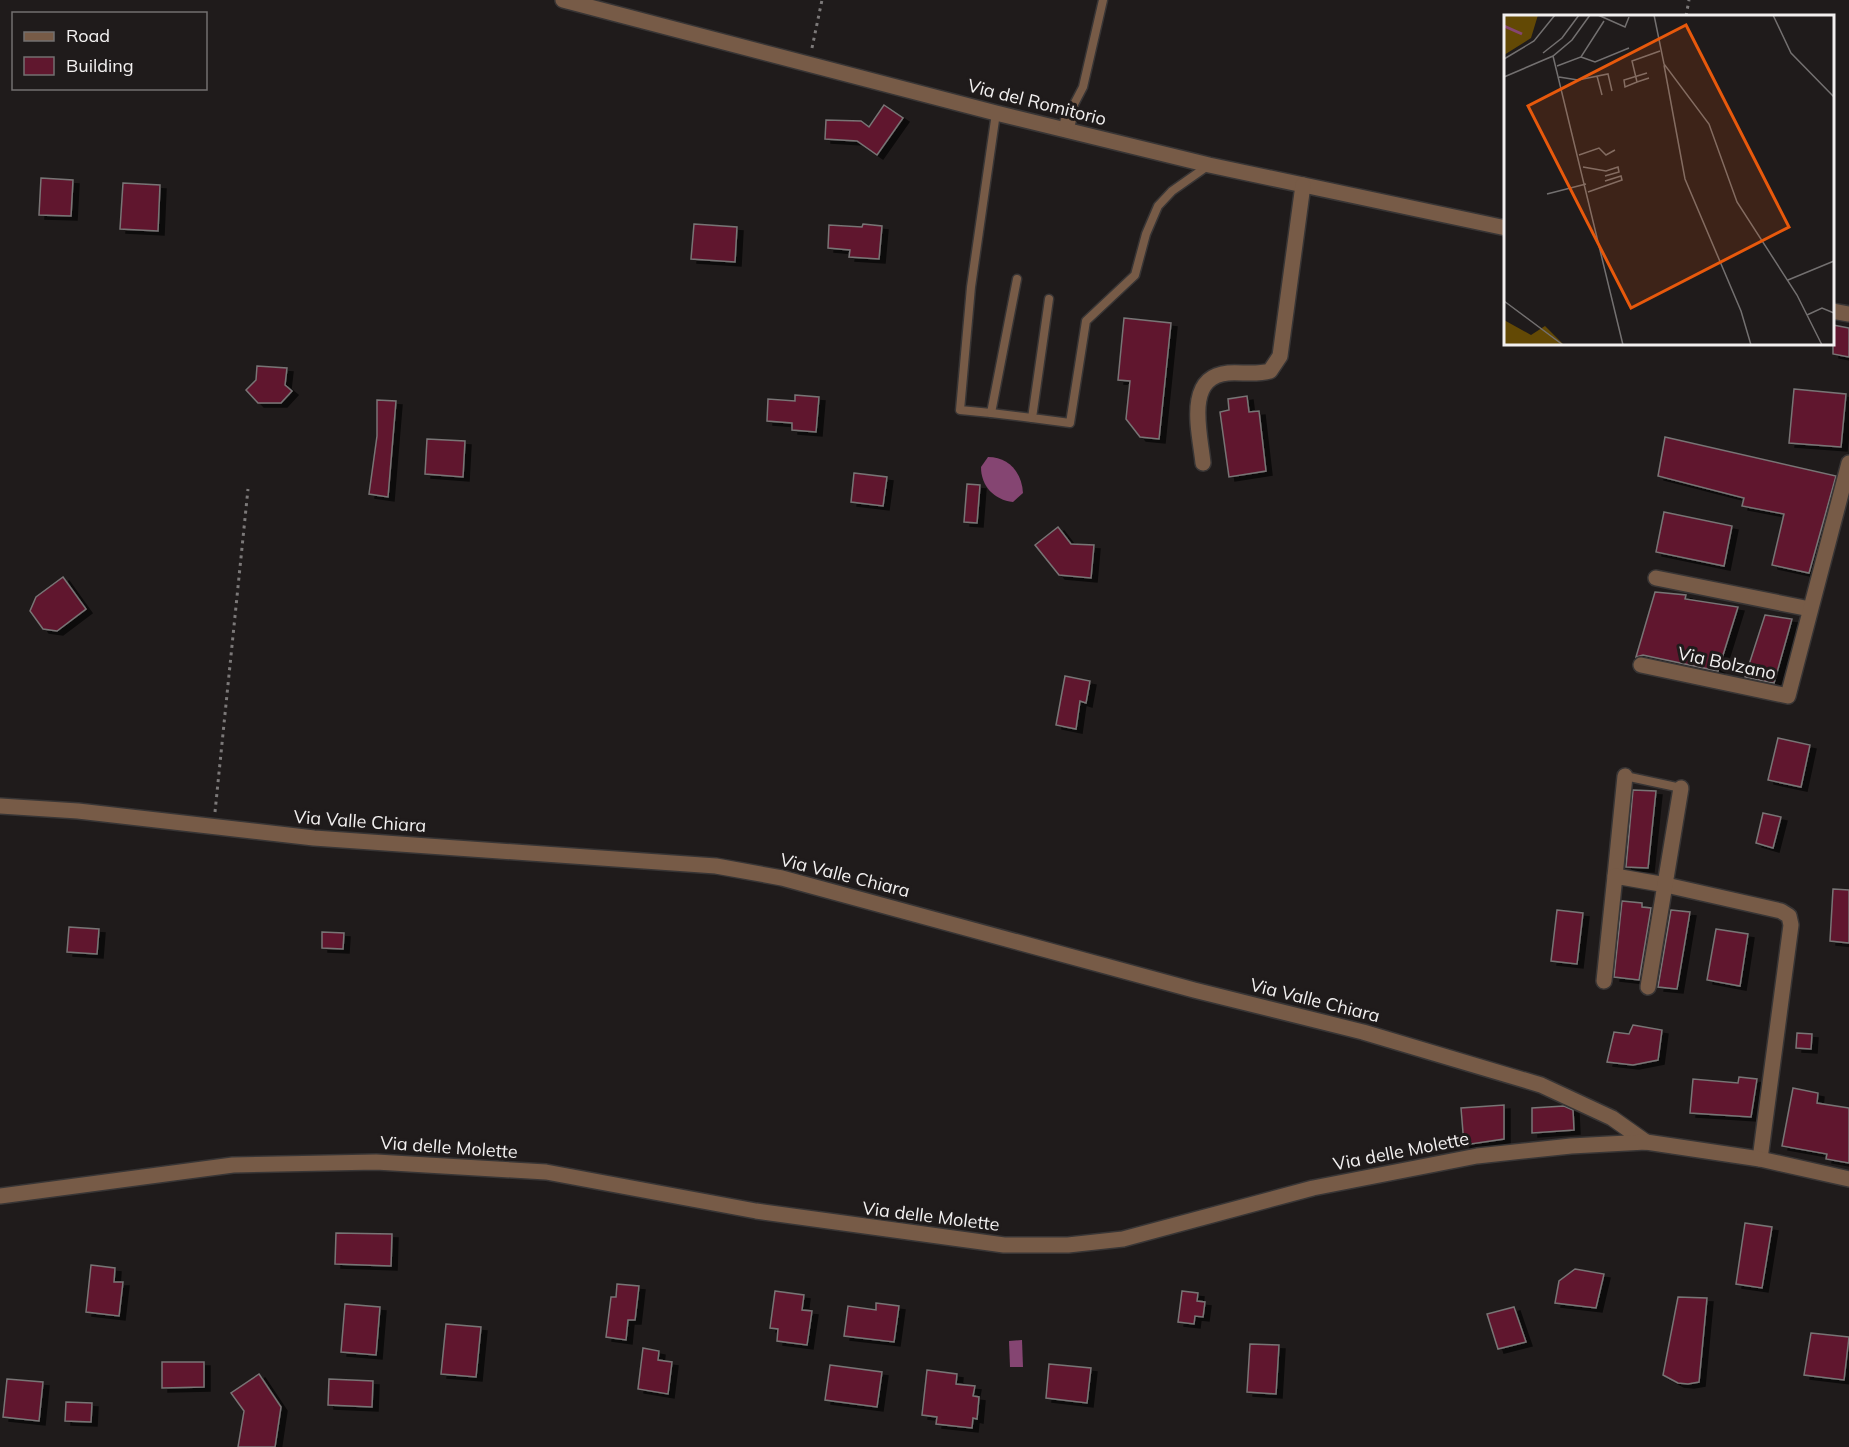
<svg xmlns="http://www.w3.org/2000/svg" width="1849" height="1447" viewBox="0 0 1849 1447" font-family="Mulish,sans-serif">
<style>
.water{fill:#854572}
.building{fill:#60172e;stroke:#787475;stroke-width:1.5;filter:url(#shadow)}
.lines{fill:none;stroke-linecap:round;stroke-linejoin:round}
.service-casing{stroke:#383535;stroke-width:11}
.minor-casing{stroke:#383535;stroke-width:18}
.tertiary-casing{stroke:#383535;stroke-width:18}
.path{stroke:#7c7979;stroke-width:3;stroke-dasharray:3 4.5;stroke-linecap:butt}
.service{stroke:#775b47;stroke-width:8}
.minor{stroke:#775b47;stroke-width:15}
.tertiary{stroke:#775b47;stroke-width:15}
.labels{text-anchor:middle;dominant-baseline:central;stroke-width:6;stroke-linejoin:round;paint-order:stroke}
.street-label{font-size:18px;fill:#f2f0f0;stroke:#1f1b1b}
.inset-river{fill:none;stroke:#854572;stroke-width:3}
.inset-road{fill:none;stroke:#737070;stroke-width:1.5}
.view{fill:#e8590c;fill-opacity:0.15;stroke:#e8590c;stroke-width:3}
.inset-edge{fill:none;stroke:#f2f0f0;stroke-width:3}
</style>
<defs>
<filter id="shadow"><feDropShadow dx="6" dy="4" stdDeviation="0" flood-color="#0009"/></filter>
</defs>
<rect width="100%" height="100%" fill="#1f1b1b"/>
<g class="water">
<path d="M988 457C1009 457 1022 473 1023 493L1013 502C994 500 981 486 981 467Z"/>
<path d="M1022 1340 1023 1367H1010L1009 1341Z"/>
</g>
<g class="building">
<path d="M884 105 903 118 877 155 857 141 825 139 826 120 861 121 869 127Z"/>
<path d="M41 178 73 180 71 216 39 215Z"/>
<path d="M123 183 160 185 158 231 120 229Z"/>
<path d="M694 224 737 227 735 262 691 259Z"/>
<path d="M863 224 882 226 879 259 849 257 850 250 828 248 829 225 862 227Z"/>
<path d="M1124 318 1171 323 1159 439 1140 437 1126 419 1130 381 1118 380Z"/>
<path d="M1833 325 1849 328V357L1833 354Z"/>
<path d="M257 366 287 368 285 385 292 391 281 403H258L246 390 256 380Z"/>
<path d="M1794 389 1846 394 1841 447 1789 443Z"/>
<path d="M795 395 819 397 816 432 792 430V423L767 421 768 399 795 401Z"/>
<path d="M1247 396 1249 412 1259 411 1266 471 1229 477 1220 412 1229 410 1228 399Z"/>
<path d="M377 400 396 401 388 497 369 494 377 436Z"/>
<path d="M1665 437 1836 476 1809 573 1772 565 1784 514 1742 506 1744 498 1658 476Z"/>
<path d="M427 439 465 441 463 477 425 474Z"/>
<path d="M854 473 887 477 883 506 851 502Z"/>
<path d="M967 484 980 485 977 523 964 522Z"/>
<path d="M1664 512 1732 526 1724 566 1656 552Z"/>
<path d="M1058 527 1071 544 1094 545 1091 578 1059 575 1035 545Z"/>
<path d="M63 577 86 609 57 631 43 629 30 611 36 597Z"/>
<path d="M1655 592 1686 595 1685 599 1738 607 1718 671 1643 655 1636 657Z"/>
<path d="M1765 615 1792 619 1774 683 1745 677Z"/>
<path d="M1065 676 1090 681 1086 703 1080 701 1076 729 1056 725Z"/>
<path d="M1778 738 1810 745 1801 787 1768 780Z"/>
<path d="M1633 790 1656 791 1648 868 1626 867Z"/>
<path d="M1763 813 1781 817 1773 848 1756 843Z"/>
<path d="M1833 889 1849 890V943L1830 941Z"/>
<path d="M1622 901 1642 903V907L1651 908 1639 980 1614 977Z"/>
<path d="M1557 910 1583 913 1577 964 1551 961Z"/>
<path d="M1671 910 1690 912 1677 989 1658 987Z"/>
<path d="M69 927 99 929 97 954 67 952Z"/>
<path d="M1716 929 1748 934 1740 986 1707 980Z"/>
<path d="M322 932 344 933 343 949 322 948Z"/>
<path d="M1633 1025 1662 1030 1658 1060 1633 1065 1607 1062 1614 1032 1629 1034Z"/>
<path d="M1797 1033 1812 1034 1811 1049 1796 1048Z"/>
<path d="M1739 1077 1757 1079 1751 1117 1690 1113 1693 1079 1738 1083Z"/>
<path d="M1793 1088 1818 1093 1817 1103 1849 1108V1163L1826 1159 1827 1154 1782 1146Z"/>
<path d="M1504 1105V1139L1464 1145 1461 1108Z"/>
<path d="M1564 1106 1573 1110 1574 1130 1532 1133V1108Z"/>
<path d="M1745 1223 1772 1227 1762 1288 1736 1284Z"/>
<path d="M336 1233 392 1234 391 1266 335 1264Z"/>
<path d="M91 1265 115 1268 114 1282H123L119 1316 86 1312Z"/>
<path d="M1575 1269 1604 1274 1596 1308 1555 1303 1559 1281Z"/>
<path d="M617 1284 639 1286 635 1320H628L626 1340 606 1337 611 1297H616Z"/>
<path d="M775 1291 804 1295 802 1310 812 1311 807 1345 777 1341 778 1329 770 1328Z"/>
<path d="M1182 1291 1198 1293 1197 1301 1205 1302 1203 1317 1195 1316 1194 1324 1178 1322Z"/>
<path d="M1678 1297 1707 1298 1699 1382 1688 1384 1678 1383 1663 1375Z"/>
<path d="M876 1303 899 1306 894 1342 844 1336 848 1306 876 1310Z"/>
<path d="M345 1304 380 1307 376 1355 341 1352Z"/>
<path d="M1514 1307 1526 1342 1498 1349 1487 1314Z"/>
<path d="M446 1324 481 1327 476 1377 441 1374Z"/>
<path d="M1811 1333 1849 1337 1844 1380 1804 1375Z"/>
<path d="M1250 1344 1279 1345 1276 1394 1247 1392Z"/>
<path d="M643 1348 659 1351 658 1360 672 1362 668 1394 638 1389Z"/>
<path d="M162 1362H204V1387L162 1388Z"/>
<path d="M1049 1364 1091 1368 1087 1403 1046 1398Z"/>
<path d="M830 1365 882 1372 877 1407 825 1400Z"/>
<path d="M927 1370 957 1374 956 1384 975 1386 973 1396 979 1397 977 1419 973 1418 972 1428 936 1424 937 1417 922 1415Z"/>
<path d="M259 1374 281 1407 275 1447H238L244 1411 231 1393Z"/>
<path d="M7 1379 43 1382 39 1421 3 1417Z"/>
<path d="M329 1379 373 1381 372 1407 328 1405Z"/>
<path d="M66 1402 92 1403 91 1422 65 1421Z"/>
</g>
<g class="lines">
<defs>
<g id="service">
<path d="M1071 110 1083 87 1103 0"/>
<path d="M996 113 971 287 960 410 991 413 1017 279"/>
<path d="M1049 299 1032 418 1070 423 1086 321 1135 275 1146 234 1158 206 1172 191 1209 165"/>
<path d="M991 413 1032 418"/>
<path d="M1625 776 1681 788"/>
</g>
<g id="minor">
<path d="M563 0 996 113 1209 165 1506 228"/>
<path d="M1066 129 1071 110"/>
<path d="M1832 311 1849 314"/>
<path d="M1203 463C1200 433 1184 377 1228 373 1241 372 1257 375 1270 371L1280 356 1303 185"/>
<path d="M1656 578 1810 609"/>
<path d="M1641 665 1788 696 1849 463"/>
<path d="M0 806 78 811 314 838 716 866 782 878 1194 990 1363 1032 1541 1085 1612 1118 1646 1142"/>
<path d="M1615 876 1625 776"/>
<path d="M1604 981 1615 876 1666 885 1781 911 1789 916 1791 925 1760 1159"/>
<path d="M1648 987 1681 788"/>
</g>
<path id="tertiary" d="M0 1196 233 1165 376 1162 546 1172 756 1211 1004 1245H1068L1123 1239 1313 1188 1477 1156 1571 1146 1646 1142 1760 1159 1849 1179"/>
</defs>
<use href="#service" class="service-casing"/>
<use href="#minor" class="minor-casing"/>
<use href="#tertiary" class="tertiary-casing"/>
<g class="path">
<path d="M1686 16 1689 0"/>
<path d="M812 48 822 0"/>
<path d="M215 812 248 489"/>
</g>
<use href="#service" class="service"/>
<use href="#minor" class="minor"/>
<use href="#tertiary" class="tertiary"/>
</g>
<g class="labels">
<g class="street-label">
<text transform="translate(1037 102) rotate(14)">Via del Romitorio</text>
<text transform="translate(1727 663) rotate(12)">Via Bolzano</text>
<text transform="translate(360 821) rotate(4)">Via Valle Chiara</text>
<text transform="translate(845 875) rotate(14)">Via Valle Chiara</text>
<text transform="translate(1315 1000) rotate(14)">Via Valle Chiara</text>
<text transform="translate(449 1147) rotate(4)">Via delle Molette</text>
<text transform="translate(1401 1151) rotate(-11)">Via delle Molette</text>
<text transform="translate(931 1216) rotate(7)">Via delle Molette</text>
</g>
</g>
<g transform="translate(1504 15)">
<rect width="330" height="330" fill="#1f1b1b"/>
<path d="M0 0H34L27 23 0 40ZM0 305 27 320 41 311 60 330H0Z" fill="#634905"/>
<path class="inset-river" d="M0 11 18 19"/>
<path class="inset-road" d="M94 0 121 12 125 2M150 0 160 49 205 109 233 187 293 280 318 330M269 0 287 38 330 82M39 38 58 23 75 0M49 41 119 330M77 42 91 47 125 33M0 44 30 26 51 0M160 50 181 164 237 296 247 330M53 51 77 42 100 6M93 61 98 80M0 62 49 41 68 25 86 0M55 62 74 65 104 59 108 76M145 63 133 67 128 46 156 36M133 67 121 72 120 65 143 58M75 140 95 133 102 140 111 135M79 152 102 156 114 152 115 157 101 161M84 177 118 165 117 161 101 166M43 179 82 169M284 265 330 246M0 286 59 330M303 300 318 293 330 298"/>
<path class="view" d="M182 10 285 212 127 293 24 91Z"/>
<rect width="330" height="330" class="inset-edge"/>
</g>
<rect x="12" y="12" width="195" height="78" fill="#1f1b1b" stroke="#737070" stroke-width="1.5"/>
<rect x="24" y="32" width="30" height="9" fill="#775b47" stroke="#737070" stroke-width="1.5"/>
<text x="66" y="42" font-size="18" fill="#f2f0f0">Road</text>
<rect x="24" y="57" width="30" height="18" fill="#60172e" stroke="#737070" stroke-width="1.5"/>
<text x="66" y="72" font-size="18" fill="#f2f0f0">Building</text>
</svg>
